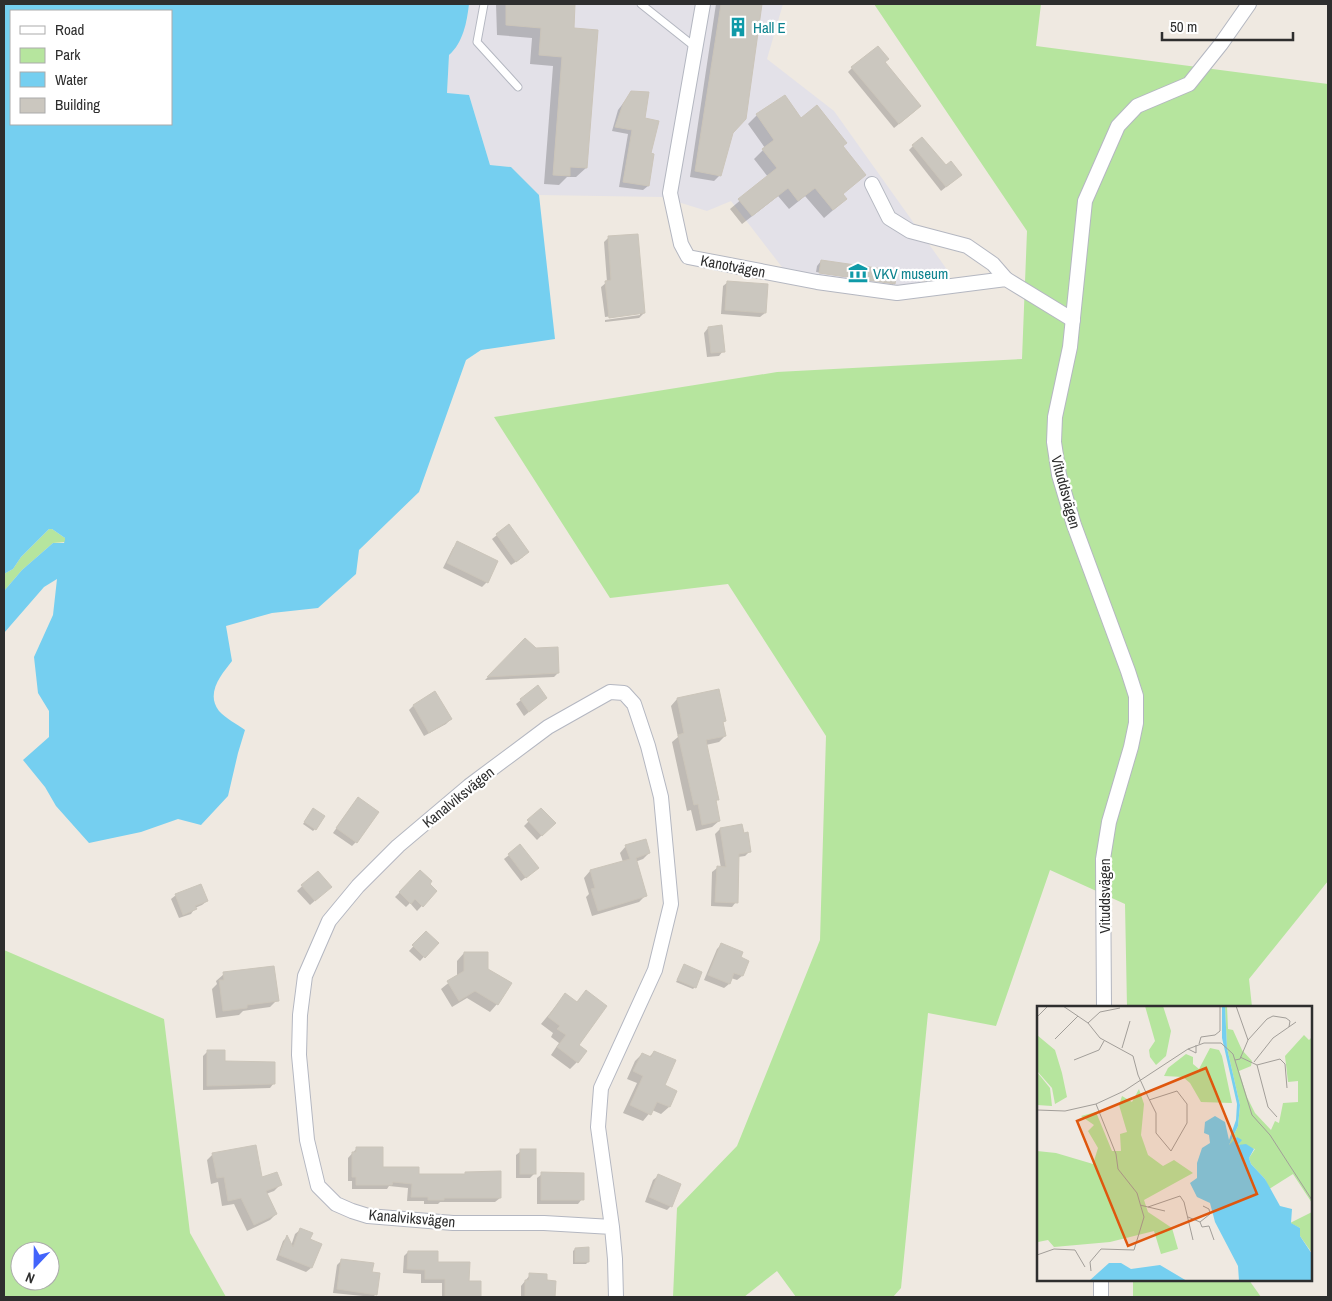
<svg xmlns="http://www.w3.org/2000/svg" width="1332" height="1301" viewBox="0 0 1332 1301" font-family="'Archivo Narrow',sans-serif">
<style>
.industrial{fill:#e3e1e8}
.green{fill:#b6e59e;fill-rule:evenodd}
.water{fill:#75cff0;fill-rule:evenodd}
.shadow{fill:#0003}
.building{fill:#cbc7bf;stroke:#cbc5ba}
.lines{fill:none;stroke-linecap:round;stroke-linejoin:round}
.service-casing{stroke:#b4b7c1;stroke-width:9}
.minor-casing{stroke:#b4b7c1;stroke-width:16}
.service{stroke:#fff;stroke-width:7}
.minor{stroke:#fff;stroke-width:14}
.labels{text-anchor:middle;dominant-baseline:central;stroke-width:4.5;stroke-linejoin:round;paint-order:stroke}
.culture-label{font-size:15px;fill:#0d838f;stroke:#fff;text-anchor:start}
.street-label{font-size:15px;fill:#2e2e2e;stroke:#fff}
.inset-road{fill:none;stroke:#a29e99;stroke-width:1}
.view{fill:#df570e;fill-opacity:0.15;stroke:#df570e;stroke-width:2.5}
.inset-edge{fill:none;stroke:#2e2e2e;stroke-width:2.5}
</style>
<rect width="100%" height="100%" fill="#efe9e1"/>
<path class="industrial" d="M469 4H783L767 59 834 111 948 271 897 291 785 271 731 201 707 211 662 197 539 195 511 167 490 165 469 95 447 94 449 55 467 21Z"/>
<g class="green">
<path d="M874 4H1041L1036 46 1328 84V881L1249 979 1252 1007H1127L1125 904 1050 870 996 1026 928 1013 901 1288 893 1297H796L777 1271 744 1297H673L677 1208 737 1146 820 940 826 736 728 584 610 598 494 417 777 372 1022 359 1027 231Z"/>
<path d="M49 529H52L65 538V542L53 543 22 570 4 591V574L13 569 21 557Z"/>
<path d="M4 950 164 1019 190 1233 226 1297H4ZM20 1251H50V1281H20Z"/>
<path d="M1133 1280H1249L1261 1297H1133Z"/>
</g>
<path class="water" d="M4 4H469C467 22 463 43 449 55L447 93 469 95 490 165 511 167 539 195 555 339 481 350 466 360 419 492 359 550 356 574 318 608 272 613 226 626 232 661C222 674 205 693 219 711 225 718 237 724 245 730L238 753 228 796 201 825 178 819 141 832 89 843 56 806 45 787 23 760 49 737V711L38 693 34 657 53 615 57 579 44 587 4 633V591L22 570 53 543H64L65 540V538L52 529H49L21 557 13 569 4 574ZM11 11H171V124H11Z"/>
<g class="shadow">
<path d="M496 4H574L572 29 586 168 576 177H567L559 185 544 184 553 66 530 64 532 38 497 35Z"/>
<path d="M716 4H761L744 118 732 132 720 175 714 181 690 177Z"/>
<path d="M884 62 915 111 894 128 848 72 852 68Z"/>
<path d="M631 93 644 119 649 154 648 186 643 190 619 187 628 134 612 131 618 110Z"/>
<path d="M757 115 800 120 842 147V195L846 199 824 218 805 196 789 209 778 196 742 224 730 209 768 177 754 159 765 148 748 124Z"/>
<path d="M913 146 956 179 941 191 909 150Z"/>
<path d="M609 237 644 313 639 318 605 322V320L640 315V313L605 317 601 287 607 282 604 242Z"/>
<path d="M821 261 896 272 894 283 890 288 815 278V274L892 285V282L816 272 817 266Z"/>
<path d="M728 282 765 313 760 317 721 314 723 286Z"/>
<path d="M708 328 723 351 719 356 707 357 704 333Z"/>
<path d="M497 535 523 557 511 565 492 539Z"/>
<path d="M458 543 497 562 487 582 482 587 443 568 453 548Z"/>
<path d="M525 640 558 673 554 677 485 680Z"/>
<path d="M537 687 546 698 524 716 516 704Z"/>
<path d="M718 690 724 721 722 723 725 736 719 742 706 745 718 799 715 802 719 821 712 827 696 831 691 810 687 811 672 742 678 737 671 706 677 699Z"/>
<path d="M413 706 451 719 446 724 424 736 409 710Z"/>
<path d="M354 803 356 842 352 846 333 833Z"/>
<path d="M541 809 554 823 537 840 524 826Z"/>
<path d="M311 812 315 829 313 831 303 824Z"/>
<path d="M741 825 750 851 745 856 738 857 736 902 732 907 711 906 712 872 717 868H721L715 834 720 829Z"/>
<path d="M520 846 533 872 521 881 504 859Z"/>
<path d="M626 846 649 853 643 859 635 862 645 896 639 902 592 916 586 897 589 894 584 878 590 871 623 862 620 853Z"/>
<path d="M317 872 326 891 310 905 297 891Z"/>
<path d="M420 872 428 884 436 891 417 911 410 903 406 907 395 897Z"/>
<path d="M176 895 207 901 202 905 195 908 191 914 179 918 171 899Z"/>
<path d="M426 933 437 943 420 961 409 951Z"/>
<path d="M721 945 739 958 748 961 742 976 737 980 731 978 729 984 724 988 704 980 717 949Z"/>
<path d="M464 953 487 970 497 1004 490 1012 467 998 452 1007 441 989 457 976V961Z"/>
<path d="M684 966 695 987 693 989 676 982Z"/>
<path d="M224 974 277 1000 270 1007 243 1011 239 1015 216 1018 212 989 217 984 216 981Z"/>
<path d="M586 992 577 1045V1062L570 1069 551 1055 559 1043 551 1037 553 1033 541 1024 565 995 576 1003Z"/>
<path d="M208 1051 224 1062 274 1083 270 1088 203 1090V1056Z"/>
<path d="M654 1052 663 1086 676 1091 669 1107 661 1114 652 1110 643 1121 623 1113 637 1083 627 1079 635 1061 642 1054 649 1057Z"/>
<path d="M357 1148 382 1168 418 1175H463L466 1173 500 1198 495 1202H440L438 1204H424V1201H407L408 1188 389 1186 387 1189H352V1181H348V1158Z"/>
<path d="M521 1151 534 1174 530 1178H516V1155Z"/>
<path d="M213 1154 261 1179 280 1185 274 1191 266 1194 276 1214 270 1220 247 1231 234 1204 222 1206 218 1182 211 1184 207 1160Z"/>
<path d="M542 1174 582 1199 578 1204H537V1178Z"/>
<path d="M658 1176 671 1206 667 1210 645 1202 653 1180Z"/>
<path d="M300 1230 309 1240 320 1244 311 1268 306 1272 276 1260 283 1241 287 1237 291 1246 295 1234Z"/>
<path d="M575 1249 588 1262 586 1264H573V1251Z"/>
<path d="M408 1252 437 1263 468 1282H480V1297H442V1283H421V1274L403 1273 404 1256Z"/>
<path d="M342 1260 371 1273 376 1294 373 1297 333 1293 337 1265Z"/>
<path d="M530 1275 545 1282H554V1297H521V1286Z"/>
</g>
<g class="building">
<path d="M506 4H575L574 28 598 30 587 168 570 167V176L553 175 562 57 539 55 541 28 506 25Z"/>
<path d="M721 4H762L746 119 733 133 721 176 695 171Z"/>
<path d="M878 46 889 59 885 62 921 106 899 124 851 67Z"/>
<path d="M631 91 649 92 645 118 659 121 651 153 654 154 649 186 623 182 632 130 615 127 623 104Z"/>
<path d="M785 95 801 118 817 105 847 143 843 146 866 175 843 194 847 199 833 210 815 188 798 201 788 188 752 216 738 199 777 168 762 149 774 140 756 114Z"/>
<path d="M922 137 946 165 951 161 962 175 946 187 912 145Z"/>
<path d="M638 234 645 313 609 318 605 281 611 280 608 236Z"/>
<path d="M821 260 897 271 895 284 819 273Z"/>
<path d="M727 281 768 284 766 313 725 310Z"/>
<path d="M722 325 725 352 711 353 708 327Z"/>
<path d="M509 524 529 552 516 562 496 534Z"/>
<path d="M457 541 498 561 488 583 447 563Z"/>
<path d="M525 638 536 648 558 647 559 673 487 677Z"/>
<path d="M538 685 547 698 529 712 520 699Z"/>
<path d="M719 689 726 721 723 722 726 736 706 740 719 800H716L720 821 702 825 698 804 694 805 678 735 684 733 677 698Z"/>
<path d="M435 691 452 719 429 733 413 705Z"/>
<path d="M358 797 379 812 357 843 336 828Z"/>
<path d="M313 808 325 816 316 830 304 822Z"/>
<path d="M541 808 556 823 542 836 527 820Z"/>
<path d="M742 824 744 833 748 832 751 852 739 854 738 903 715 902 717 866 726 867 720 828Z"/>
<path d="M646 839 650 853 636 858 647 896 598 911 591 889 595 888 590 870 630 859 625 845Z"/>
<path d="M520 844 539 868 526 878 508 854Z"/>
<path d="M420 870 432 881 430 884 437 891 423 907 415 899 411 904 399 892Z"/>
<path d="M318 871 332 887 315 901 301 885Z"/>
<path d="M201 884 208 901 195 906 197 909 183 915 175 894Z"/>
<path d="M426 931 439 943 425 958 412 945Z"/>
<path d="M721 943 743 952 741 957 749 961 743 976 734 973 730 984 708 975Z"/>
<path d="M464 952H488V969L512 983 498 1005 475 991 459 1001 447 981 464 971Z"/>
<path d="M684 964 702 972 696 988 677 980Z"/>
<path d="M274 966 279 1001 247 1005V1008L223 1011 219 980H224L223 972Z"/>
<path d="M586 990 607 1006 579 1045 587 1051 578 1063 557 1047 566 1035 557 1029 560 1026 548 1017 565 993 577 1002Z"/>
<path d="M207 1050H225V1061L275 1062V1084L207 1086Z"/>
<path d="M654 1051 676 1060 665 1085 677 1091 670 1107 657 1102 651 1115 630 1105 643 1076 633 1071 642 1053 651 1057Z"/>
<path d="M256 1145 262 1177 277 1172 282 1185 266 1191 277 1214 254 1225 241 1198 228 1201 224 1177 217 1178 212 1153Z"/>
<path d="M356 1147H383V1167H419V1174H465V1172L501 1171V1198H444V1200H428V1197H411L412 1184 393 1182 392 1185H356V1177H352V1152H356Z"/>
<rect x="520" y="1149" width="16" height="25"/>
<path d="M541 1172 584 1173V1200H541Z"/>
<path d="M658 1174 681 1184 672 1207 649 1197Z"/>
<path d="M300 1228 313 1233 310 1239 322 1244 312 1268 279 1255 287 1235 293 1247Z"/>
<path d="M589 1247V1262H575V1248Z"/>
<path d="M408 1251H438V1262H470L469 1281H481V1297H445V1279H425V1270L407 1269Z"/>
<path d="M341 1259 374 1263 372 1272 380 1273 377 1295 337 1289Z"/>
<path d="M529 1273 547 1274V1280L556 1281 555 1297H525V1280H529Z"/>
</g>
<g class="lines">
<defs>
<g id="service">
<path d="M484 4 477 42 518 87"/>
<path d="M641 4 695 47"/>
</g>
<g id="minor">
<path d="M703 4 670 193 681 244 688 257 817 282 897 293 1006 279 1073 320"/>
<path d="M872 184 889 218 910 231 967 246 993 264 1006 279"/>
<path d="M1104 1007 1103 859 1109 822 1131 747 1136 723V696L1128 671 1074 525 1059 475 1054 442 1055 417 1070 347 1085 201 1118 126 1137 106 1189 84 1221 44 1249 4"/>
<path d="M612 1227 544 1223H453L368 1216 352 1211 336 1204 318 1186 307 1140 299 1055 300 1015 305 976 329 921 358 886 398 846 469 786 548 727 610 692 624 693 634 704 648 746 661 797 671 904 655 970 601 1088 598 1127 612 1227 615 1259 616 1297"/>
<path d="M1101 1280V1297"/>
</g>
</defs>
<use href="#service" class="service-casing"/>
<use href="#minor" class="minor-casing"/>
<use href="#service" class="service"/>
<use href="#minor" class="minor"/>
</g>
<defs>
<symbol id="building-bare" viewBox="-9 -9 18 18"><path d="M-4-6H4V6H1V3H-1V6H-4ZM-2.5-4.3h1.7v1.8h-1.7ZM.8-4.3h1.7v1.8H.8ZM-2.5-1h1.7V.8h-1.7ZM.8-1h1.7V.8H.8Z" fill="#0f9aa8" stroke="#fff" stroke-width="2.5" paint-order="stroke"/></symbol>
<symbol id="museum-bare" viewBox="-9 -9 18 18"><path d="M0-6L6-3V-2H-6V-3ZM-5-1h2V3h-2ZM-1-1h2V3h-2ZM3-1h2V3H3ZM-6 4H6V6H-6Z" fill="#0f9aa8" stroke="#fff" stroke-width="2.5" paint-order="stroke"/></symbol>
</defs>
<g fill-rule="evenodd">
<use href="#building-bare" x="724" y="13" width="28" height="28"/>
<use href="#museum-bare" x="844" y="259" width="28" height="28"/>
</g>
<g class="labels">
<g class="culture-label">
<text x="753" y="27">Hall E</text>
<text x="873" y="273">VKV museum</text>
</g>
<g class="street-label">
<text transform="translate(733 266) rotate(11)">Kanotvägen</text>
<text transform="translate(1066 492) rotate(75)">Vituddsvägen</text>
<text transform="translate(458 797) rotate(-39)">Kanalviksvägen</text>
<text transform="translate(1104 896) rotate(-90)">Vituddsvägen</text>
<text transform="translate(412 1218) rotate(5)">Kanalviksvägen</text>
</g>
</g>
<g transform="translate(1037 1006)">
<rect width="275" height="275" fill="#efe9e1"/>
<path d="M108 0H126L134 25 129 50 119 59 113 51 112 44 118 35ZM188 0H190L191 23 196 24 205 44 215 55 214 60 202 65 210 91 218 107 234 124 238 115 242 117 246 97 261 96V75L251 76 248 50 267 29 272 34 275 31V197L256 168 232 183 228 173 214 158 212 152 218 143 201 139 200 131 194 139H192L201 120 203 99 190 42ZM0 29 18 44 25 67 30 91 18 98 15 82 0 65ZM173 42 182 44 185 50 195 97 164 96 153 77 146 71 127 70 131 62 149 48 156 51V58L162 63ZM0 66 13 82 15 100 0 99ZM102 83 107 98 104 129 111 149 126 160 137 154 156 167 107 194 111 206 135 222 141 243 124 248 117 225 73 236 17 241 11 234 1 236 0 145 19 147 56 158 61 142 51 125 57 119 44 110 59 106 75 145H84L83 128 90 126 82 99 85 90 95 96ZM275 206V247L263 230V222L253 217Z" fill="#b6e59e"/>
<path d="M185 0H188L190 42 203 99 201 120 192 139 200 131 205 134 201 139 209 138 217 143 212 152 214 158 228 173 243 200 255 203 254 217 263 222V230L275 248V275H202L201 260 178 216 173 197 160 191 153 177 160 172V157L165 142 173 137 172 129 167 127 168 116 178 110 188 116 192 134 199 114 200 98 185 32ZM72 257H84L94 263 123 259 150 275H52Z" fill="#75cff0"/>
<path class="inset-road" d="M26 0 51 17 63 32 96 50 101 69 111 91 119 107V127L134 145 150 117V98L140 85 112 94M199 0 211 34M0 11 11 0M51 17 63 6 83 2M18 33 41 10M162 38 164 31 178 29 183 25V0M85 42 93 15M151 43 159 47V39M203 51 220 59 243 53 248 58 250 82M37 54 62 44 67 35M198 54 203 53 211 34 230 13 236 10 249 12 253 15 252 21M217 56 236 32 259 16M220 59 231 101 240 111M0 104 28 105 59 98 87 85 151 43 167 37H184L196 48 215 109 233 129 275 194M103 199 111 201 143 190 147 196 156 234M111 201 128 205M151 211 163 216 165 221 172 220 177 234M163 216 173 208 172 203 166 200M0 249 17 243 38 244 48 261M54 265 53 256 64 243 97 244 107 211 100 187 81 163 79 148 59 98"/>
<path class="view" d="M169 62 220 188 91 240 40 115Z"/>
<rect width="275" height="275" class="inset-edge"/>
</g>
<rect width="1332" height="1301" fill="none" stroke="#2e2e2e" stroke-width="10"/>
<rect x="10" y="10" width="162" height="115" fill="#ffffff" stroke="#ababab"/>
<rect x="20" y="26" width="25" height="8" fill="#ffffff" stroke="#ababab"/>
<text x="55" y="35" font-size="15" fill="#2e2e2e">Road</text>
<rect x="20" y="48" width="25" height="15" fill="#b6e59e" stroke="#ababab"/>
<text x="55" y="60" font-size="15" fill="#2e2e2e">Park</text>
<rect x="20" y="72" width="25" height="15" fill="#75cff0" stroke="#ababab"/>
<text x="55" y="85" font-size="15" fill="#2e2e2e">Water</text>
<rect x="20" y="98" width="25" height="15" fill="#cbc7bf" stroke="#ababab"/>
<text x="55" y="110" font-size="15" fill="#2e2e2e">Building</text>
<g transform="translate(35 1266) rotate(202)"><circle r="24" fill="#ffffff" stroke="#ababab"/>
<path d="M0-4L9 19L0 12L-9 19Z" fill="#4264fb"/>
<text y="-8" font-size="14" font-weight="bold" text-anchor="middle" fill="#2e2e2e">N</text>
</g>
<path d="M1162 32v8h131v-8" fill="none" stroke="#2e2e2e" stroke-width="2.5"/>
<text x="1170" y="32" font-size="15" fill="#2e2e2e" stroke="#ffffff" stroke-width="4" paint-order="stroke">50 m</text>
</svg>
